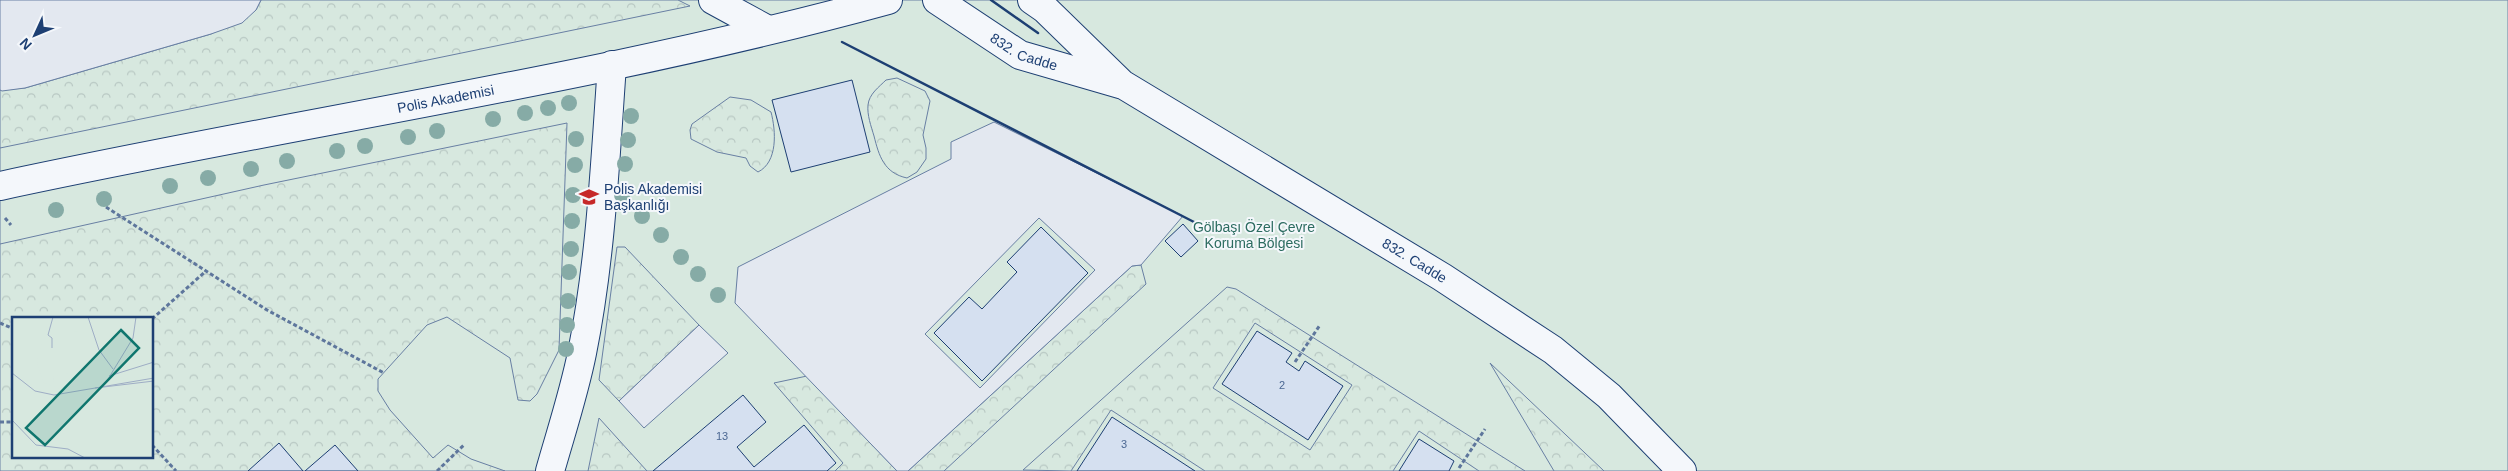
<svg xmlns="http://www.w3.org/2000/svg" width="2508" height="471" viewBox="0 0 2508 471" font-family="Arial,sans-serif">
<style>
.green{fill:#d7e8df;stroke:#687fa3;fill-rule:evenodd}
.forest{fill:url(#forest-crowns);stroke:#687fa3;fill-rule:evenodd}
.parking{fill:#e3e8f0;stroke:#687fa3;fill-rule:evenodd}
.building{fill:#d5e0f0;stroke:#1d3f73}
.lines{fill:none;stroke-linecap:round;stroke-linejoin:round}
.minor-casing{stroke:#1d3f73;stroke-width:30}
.tertiary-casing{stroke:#1d3f73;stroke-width:30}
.path{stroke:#5e769c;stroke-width:3;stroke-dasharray:4 2.5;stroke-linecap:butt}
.minor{stroke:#f4f7fb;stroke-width:28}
.tertiary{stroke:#f4f7fb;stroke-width:28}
.wall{stroke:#1d3f73;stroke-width:2.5}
.tree{fill:#86aba6}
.labels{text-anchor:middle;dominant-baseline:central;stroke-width:4;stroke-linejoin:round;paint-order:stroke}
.number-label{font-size:11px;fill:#4b6792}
.street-label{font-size:14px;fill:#1d3f73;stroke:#f4f7fb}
.poi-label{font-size:14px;fill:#1d3f73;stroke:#f4f7fb;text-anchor:start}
.park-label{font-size:14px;fill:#2c6c60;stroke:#f4f7fb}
.inset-road{fill:none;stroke:#9eadc5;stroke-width:1}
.view{fill:#0f766e;fill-opacity:0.15;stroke:#0f766e;stroke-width:2.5}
.inset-edge{fill:none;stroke:#1d3f73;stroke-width:2.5}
</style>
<defs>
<pattern id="forest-crowns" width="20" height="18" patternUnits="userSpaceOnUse" patternTransform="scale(1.25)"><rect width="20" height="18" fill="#d7e8df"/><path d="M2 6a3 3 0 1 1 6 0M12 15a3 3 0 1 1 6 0" fill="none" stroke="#b8c8c3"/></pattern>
</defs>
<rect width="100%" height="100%" fill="#f4f7fb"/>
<path class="green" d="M0 0H2508V471H0ZM14 318H152V457H14Z"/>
<g class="forest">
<path d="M261 0H678L690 6 0 148V90L25 88 211 34 256 10Z"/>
<path d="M897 78 925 91 930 101 923 135 926 148V159L917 172 907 178C884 173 879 156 874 136 871 126 867 115 868 105 869 94 879 87 886 80Z"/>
<path d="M730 97 751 100 771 112C776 131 778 162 758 172L750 166 746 158 717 152 691 139 690 130 692 124Z"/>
<path d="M567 123 559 350 537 394 530 401 518 400 510 358 447 317 427 325 378 379V391L390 410 433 458 448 445 471 459 505 471H0V244L264 185ZM14 318H152V457H14Z"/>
<path d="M617 247H625L699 325 619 401 599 380Z"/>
<path d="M1141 265 1146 284 944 471H908L1132 266Z"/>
<path d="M1227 287 1236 289 1525 471H1479L1419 431 1393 471H1205L1111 410 1071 471 1023 470ZM1255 323 1352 385 1310 450 1213 388Z"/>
<path d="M1490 363 1604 471H1554Z"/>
<path d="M807 376 897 471H835L843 463 774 383Z"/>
<path d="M599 418 647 471H588Z"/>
</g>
<g class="parking">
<path d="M0 0H261L256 10 242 23 211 34 25 88 2 91 0 90Z"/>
<path d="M994 122 1183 216 1141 265 1132 266 908 471H897L735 303 738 267 951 159V142ZM1039 218 1095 270 980 388 925 334Z"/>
<path d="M699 325 728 353 644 428 619 401Z"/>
</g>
<g class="building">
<path d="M852 80 870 152 791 172 772 100Z"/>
<path d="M1183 224 1198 241 1181 257 1165 241Z"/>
<path d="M1041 227 1088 273 982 381 934 333 969 297 982 309 1017 272 1007 262Z"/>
<path d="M1257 331 1292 353 1286 362 1299 371 1305 361 1343 386 1308 440 1222 384Z"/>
<path d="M743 395 766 422 737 447 754 467 804 425 836 463 827 471H653Z"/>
<path d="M1112 417 1195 471H1077Z"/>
<path d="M1419 439 1454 461 1449 471H1399Z"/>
<path d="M279 443 303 471H248Z"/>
<path d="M335 445 358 471H305Z"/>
</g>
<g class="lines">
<defs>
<g id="minor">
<path d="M713 0 768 30"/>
<path id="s1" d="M0 186C295 122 596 80 888 0"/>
<path d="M550 471C561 432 574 393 582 353 601 259 605 161 612 65"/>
</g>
<g id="tertiary">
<path id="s2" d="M937 0 1020 55 1120 84"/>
<path id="s3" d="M1032 0 1045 9 1122 84 1442 277 1553 350 1609 396 1682 471"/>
</g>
</defs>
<use href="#minor" class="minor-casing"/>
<use href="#tertiary" class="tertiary-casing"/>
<g class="path">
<path d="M106 207 267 310 384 373"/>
<path d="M5 218 11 225"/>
<path d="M152 319 206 271"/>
<path d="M0 323 14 329"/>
<path d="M1295 362 1320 325"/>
<path d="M0 422H14"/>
<path d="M152 445 176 471"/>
<path d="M1459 468 1485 429"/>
<path d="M437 471 465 444"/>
</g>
<use href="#minor" class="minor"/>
<use href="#tertiary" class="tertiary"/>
<g class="wall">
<path d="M991 0 1038 33"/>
<path d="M842 42 1194 222"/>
</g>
</g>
<g class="tree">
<circle cx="569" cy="103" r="8"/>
<circle cx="548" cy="108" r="8"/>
<circle cx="525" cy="113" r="8"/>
<circle cx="631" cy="116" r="8"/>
<circle cx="493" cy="119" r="8"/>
<circle cx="437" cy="131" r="8"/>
<circle cx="408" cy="137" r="8"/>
<circle cx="576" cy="139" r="8"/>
<circle cx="628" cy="140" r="8"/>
<circle cx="365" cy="146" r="8"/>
<circle cx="337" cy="151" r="8"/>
<circle cx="287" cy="161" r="8"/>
<circle cx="625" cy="164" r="8"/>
<circle cx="575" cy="165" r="8"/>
<circle cx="251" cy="169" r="8"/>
<circle cx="208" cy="178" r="8"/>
<circle cx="170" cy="186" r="8"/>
<circle cx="573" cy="195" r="8"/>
<circle cx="622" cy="195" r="8"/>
<circle cx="104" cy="199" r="8"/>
<circle cx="56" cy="210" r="8"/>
<circle cx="642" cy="216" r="8"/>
<circle cx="572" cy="221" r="8"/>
<circle cx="661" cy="235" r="8"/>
<circle cx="571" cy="249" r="8"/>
<circle cx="681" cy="257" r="8"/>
<circle cx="569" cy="272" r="8"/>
<circle cx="698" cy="274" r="8"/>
<circle cx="718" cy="295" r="8"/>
<circle cx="568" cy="301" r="8"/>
<circle cx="567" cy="325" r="8"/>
<circle cx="566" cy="349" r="8"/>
</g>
<defs>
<symbol id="university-bare" viewBox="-9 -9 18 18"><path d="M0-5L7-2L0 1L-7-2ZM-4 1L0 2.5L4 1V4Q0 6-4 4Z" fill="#c62828" stroke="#f4f7fb" stroke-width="2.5" paint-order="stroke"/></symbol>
</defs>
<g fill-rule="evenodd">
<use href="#university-bare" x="575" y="183" width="28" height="28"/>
</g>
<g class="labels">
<g class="number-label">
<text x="1282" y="385">2</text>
<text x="722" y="436">13</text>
<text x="1124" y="444">3</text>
</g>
<g class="street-label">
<text stroke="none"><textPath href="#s2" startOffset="102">832. Cadde</textPath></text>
<text stroke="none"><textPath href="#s1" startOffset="454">Polis Akademisi</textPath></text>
<text stroke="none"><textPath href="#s3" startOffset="465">832. Cadde</textPath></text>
</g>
<g class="poi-label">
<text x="604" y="189">Polis Akademisi<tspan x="604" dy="16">Başkanlığı</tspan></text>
</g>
<g class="park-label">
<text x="1254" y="227">Gölbaşı Özel Çevre<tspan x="1254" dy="16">Koruma Bölgesi</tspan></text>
</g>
</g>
<g transform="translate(12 317)">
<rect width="141" height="141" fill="#f4f7fb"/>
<path d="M0 0H141V141H0Z" fill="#d7e8df"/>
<path d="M0 0H74L88 38 83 36 84 30 72 19 71 14 57 15 60 20H56V29H41V20L36 18 30 24 25 45 32 66 57 75 32 74 21 70 0 45ZM78 0H121L119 19 101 48 91 37 98 36V31L89 33ZM141 15V21L123 27 117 40 122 47 141 42V45L101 57 123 24ZM41 32 70 33V46H41ZM141 47V59L97 63V61ZM70 53 69 68 51 72 42 65 41 59Z" fill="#d7e8df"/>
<path class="inset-road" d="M76 0 87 33 101 52M40 31V21L36 18 41 0M0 56 23 74 42 78 142 61M97 59 142 45M93 67 121 21 124 0M83 71 142 64M0 103 24 128 56 132 73 141"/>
<path class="view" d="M109 13 127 31 33 128 14 111Z"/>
<rect width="141" height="141" class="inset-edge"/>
</g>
<g transform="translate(35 35) rotate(226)" stroke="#f4f7fb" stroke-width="4" paint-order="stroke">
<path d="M0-4L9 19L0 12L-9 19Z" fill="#1d3f73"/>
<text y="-8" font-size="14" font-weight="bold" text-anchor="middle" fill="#1d3f73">N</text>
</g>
</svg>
